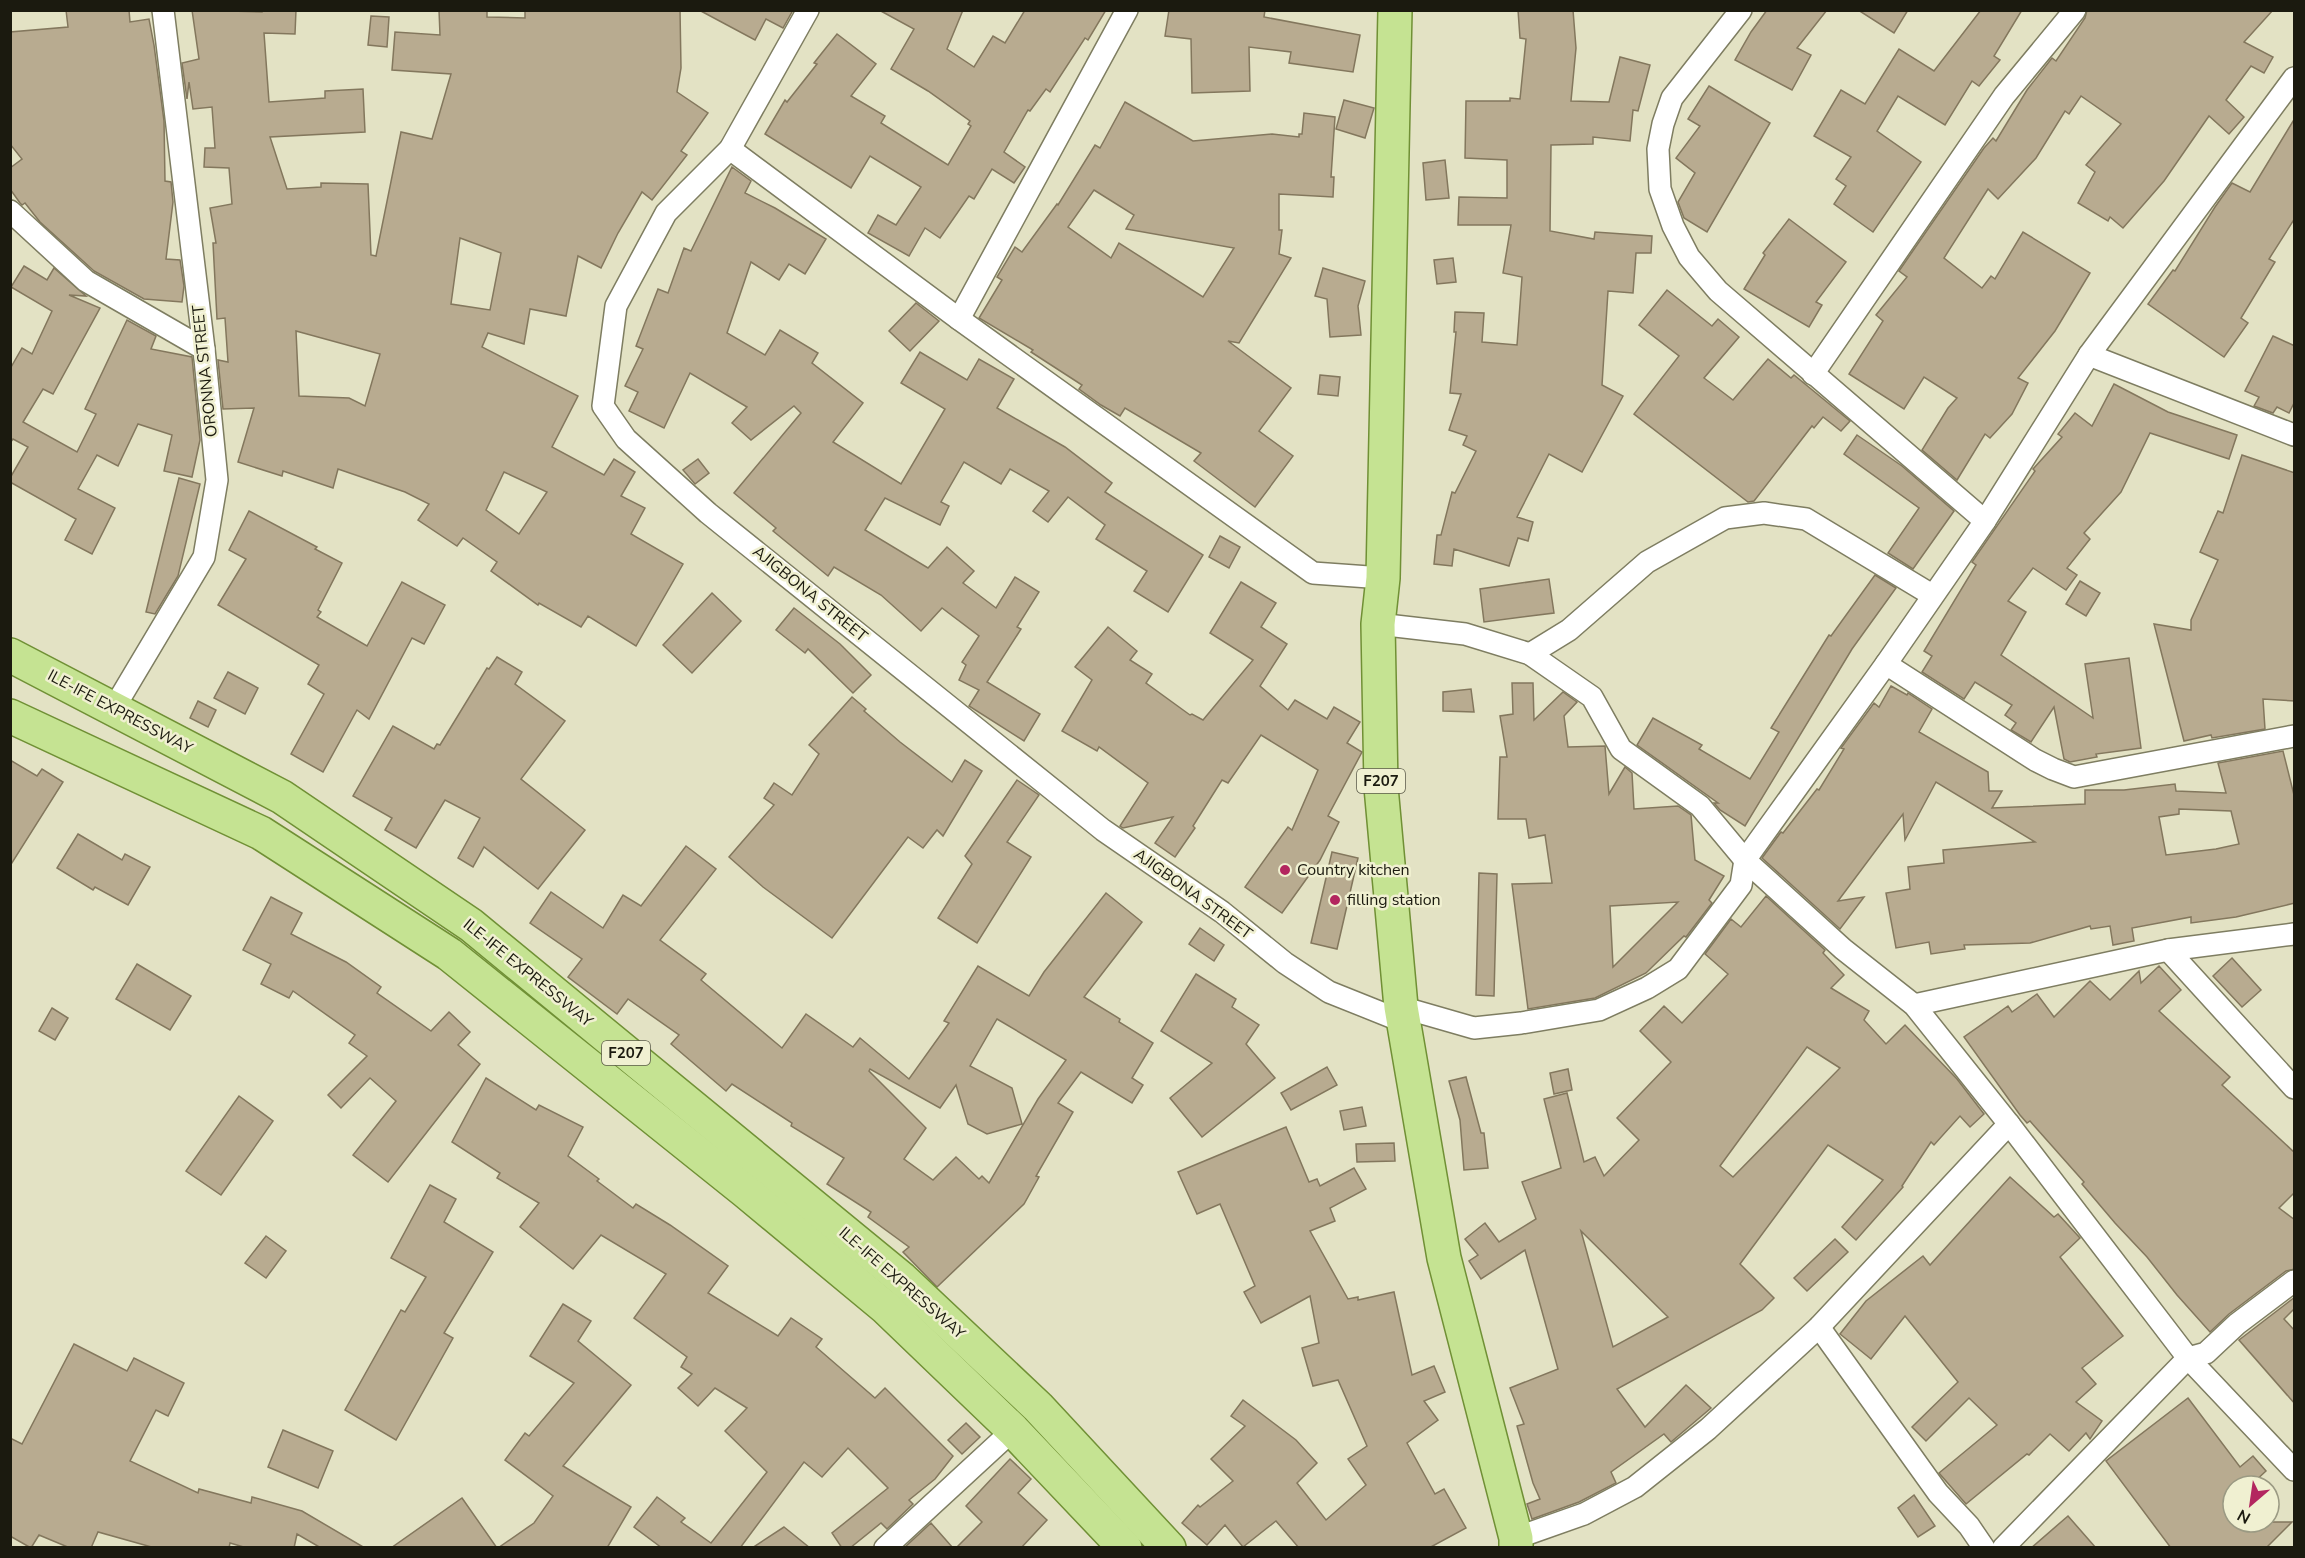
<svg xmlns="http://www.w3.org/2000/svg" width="2305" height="1558" viewBox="0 0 2305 1558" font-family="'Nunito Sans',sans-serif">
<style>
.building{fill:#b8ab90;stroke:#83775d;stroke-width:1.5;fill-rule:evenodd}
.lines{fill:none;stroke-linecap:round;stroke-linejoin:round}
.minor-casing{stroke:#7e7d61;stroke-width:24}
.primary-casing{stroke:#709035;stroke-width:36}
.minor{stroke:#fff;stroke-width:21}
.primary{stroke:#c5e392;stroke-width:33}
.poi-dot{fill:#b3265f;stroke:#f0f0d1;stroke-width:2}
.labels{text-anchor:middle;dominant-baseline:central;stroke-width:5;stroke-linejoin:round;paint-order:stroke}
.shield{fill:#f0f0d1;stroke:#5b5a49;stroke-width:1.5}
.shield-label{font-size:15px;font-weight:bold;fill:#1b1a0f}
.street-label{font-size:16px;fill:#1b1a0f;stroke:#f0f0d1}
.poi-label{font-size:16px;fill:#1b1a0f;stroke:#f0f0d1;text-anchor:start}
</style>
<rect width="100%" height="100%" fill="#e3e2c4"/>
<g class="building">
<path d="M66 10H129L130 22 149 19 154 45 164 121 165 181 171 182 173 202 166 259 180 260 184 286 182 302 144 299 94 271 40 222 25 203 22 205 20 203 10 189V168L22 159 10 144V32L68 27Z"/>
<path d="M192 10 262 12V10H296L295 34 264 33 269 102 325 98V91L363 89 365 132 270 137 287 189 321 187V183L368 184 371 255 376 256 401 132 432 139 451 74 392 70 395 32 440 35 439 10H487V17L525 18V10H680L681 68 677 92 708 113 681 151 687 155 652 200 642 192 618 233 601 268 578 256 566 316 530 309 524 344 488 333 482 347 578 396 552 447 604 475 614 459 635 472 621 496 645 508 631 534 683 564 636 646 588 616 581 627 539 603 538 605 491 571 497 562 463 538 457 546 418 520 429 504 405 492 338 469 333 488 283 471 282 476 238 462 254 408 223 409 218 360 228 362 225 318 217 319 213 243H216L210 208 232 204 229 168 204 167 205 148H215L212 107 193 109 189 82 187 99 182 63 199 59ZM460 238 501 253 490 310 451 304ZM296 331 380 354 365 406 349 398 299 396ZM504 472 547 492 519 534 486 510Z"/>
<path d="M699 10H793L783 28 766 19 755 40Z"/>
<path d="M879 10H963L947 49 974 67 993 36 1005 43 1025 10H1106L1088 40 1085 38 1050 92 1046 89 1030 111 1028 110 1004 152 1025 167 1014 183 992 169 974 199 969 196 940 238 925 228 909 256 868 233 878 215 896 225 921 187 870 156 851 188 765 134 785 100 787 102 817 64 814 63 837 34 876 64 851 96 885 116 881 123 948 165 971 126 968 124 970 121 928 91 891 69 914 29Z"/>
<path d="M1169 10H1265L1264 17 1360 35 1353 72 1289 63 1291 52 1249 47 1250 91 1192 93 1191 39 1165 36Z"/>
<path d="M1518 10H1573L1576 48 1571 101 1609 102 1620 57 1650 65 1638 111 1633 110 1630 141 1593 137V144L1551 145 1550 231 1594 239 1595 232 1652 236 1651 253H1636L1633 293 1608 291 1602 385 1623 396 1582 472 1549 454 1517 517 1533 522 1528 541 1518 538 1509 566 1454 549 1452 566 1434 564 1437 535H1441L1452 492 1455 493 1476 451 1463 445 1467 436 1449 430 1461 394 1450 393 1456 332H1454L1455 312 1484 313 1482 342 1517 345 1522 277 1503 273 1511 225H1458L1459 197 1507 198V160L1465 158 1466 101H1510V98L1520 99 1526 39 1520 38Z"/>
<path d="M1767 10H1827L1797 48 1811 55 1792 90 1735 60 1751 32Z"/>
<path d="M1858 10H1908L1894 33Z"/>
<path d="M1981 10H2022L1994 56 2000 60 1979 86 1972 81 1945 125 1898 96 1877 131 1921 162 1873 232 1834 204 1846 186 1836 179 1851 157 1814 136 1841 90 1865 104 1899 49 1934 71Z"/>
<path d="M2087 10H2273L2244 42 2273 57 2264 73 2251 66 2226 100 2244 117 2229 134 2209 116 2164 181 2123 228 2110 217 2108 221 2078 203 2095 172 2086 165 2121 124 2081 96 2069 114 2065 111 2036 158 1998 199 1988 189 1944 258 1982 288 1991 276 1995 279 2023 232 2090 273 2055 331 2018 378 2028 383 2012 414 1990 438 1985 434 1957 480 1922 450 1948 408 1957 398 1924 377 1904 409 1849 374 1883 321 1876 315 1907 277 1899 271 1984 148 1993 138 1996 141 2027 90 2052 58 2056 61 2085 18Z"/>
<path d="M371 16 389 17 387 47 368 45Z"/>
<path d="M1709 86 1770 123 1707 232 1684 218 1678 202 1695 173 1676 158 1700 126 1688 119Z"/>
<path d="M1344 100 1374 108 1365 138 1336 129Z"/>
<path d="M1125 102 1193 141 1272 134 1299 137V134H1302L1304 113 1335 117 1331 177H1334L1333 197 1279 194V230H1282L1279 254 1291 258 1239 343 1228 341 1291 388 1259 431 1293 456 1255 507 1194 461 1201 453 1125 408 1120 416 1101 405 1079 389 1082 385 1031 352 1033 350 979 318 1002 280 997 277 1015 247 1022 252 1057 204 1058 205 1095 145 1100 148ZM1094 190 1134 215 1126 229 1234 248 1203 297 1119 243 1111 258 1068 227Z"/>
<path d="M2295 118V218L2269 259 2275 262 2241 318 2248 323 2224 357 2148 304 2173 270 2175 271 2215 207 2232 183 2250 192Z"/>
<path d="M1445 160 1449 198 1426 200 1423 163Z"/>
<path d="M732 167 751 181 745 193 775 208 826 239 805 274 789 264 779 280 751 262 727 333 765 355 780 330 818 353 812 363 863 403 833 442 901 484 945 409 901 383 920 352 967 380 979 359 1014 379 997 408 1065 447 1112 483 1105 492 1203 555 1168 612 1134 591 1147 571 1096 539 1105 525 1068 497 1048 522 1033 511 1049 491 1010 469 1001 484 964 462 941 502 949 506 940 525 885 498 865 530 928 568 947 547 974 571 963 583 996 608 1015 577 1039 592 1017 627 1021 629 987 682 1040 714 1024 741 969 706 979 690 959 680 966 665 962 662 979 636 942 608 921 631 881 595 834 567 828 576 773 531 776 528 734 493 801 413 794 406 751 440 732 423 747 407 690 373 664 428 629 411 638 392 625 386 643 349 636 346 658 289 668 293 684 248 691 251Z"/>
<path d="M1789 219 1846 262 1816 302 1822 305 1809 327 1744 289 1765 255 1763 253Z"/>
<path d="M1453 258 1456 282 1437 284 1434 260Z"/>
<path d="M24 266 47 280 54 268 86 296 69 295 100 308 53 394 43 389 23 422 77 452 96 414 85 409 127 320 156 336 151 349 192 357 200 440 192 477 164 471 172 435 138 424 118 466 97 455 78 489 115 508 92 554 65 540 76 519 10 482V478L28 447 13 439 10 443V369L22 348 32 354 52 311 11 287Z"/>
<path d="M1323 268 1365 281 1358 306 1361 335 1330 337 1327 299 1315 296Z"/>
<path d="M1667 290 1712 326 1718 319 1739 337 1704 378 1733 400 1768 359 1791 378 1794 375 1850 421 1841 431 1823 417 1814 428 1812 426 1754 501 1748 502 1634 414 1679 356 1639 325Z"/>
<path d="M916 303 939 321 910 351 889 331Z"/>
<path d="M2273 336 2295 346V401L2289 413 2277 407 2273 413 2254 406 2259 397 2245 391Z"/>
<path d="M1320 375 1340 377 1338 396 1318 394Z"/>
<path d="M2114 384 2168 412 2237 435 2229 459 2150 433 2121 492 2084 533 2090 539 2067 568 2077 575 2066 590 2033 568 2008 601 2026 612 2001 655 2093 718 2085 664 2129 658 2141 748 2096 754 2097 757 2070 762 2064 759 2054 707 2031 742 2011 730 2016 723 2005 715 2012 705 1975 682 1964 699 1922 672 1932 656 1924 651 1976 565 1972 562 2035 471 2033 469 2062 437 2058 434 2075 413 2092 426Z"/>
<path d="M1857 435 1902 466 1954 511 1913 569 1888 553 1919 508 1844 454Z"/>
<path d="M2242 455 2295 473V701L2263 699 2265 729 2212 738 2211 735 2184 741 2154 624 2191 630V620L2218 560 2200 552 2218 511 2223 513Z"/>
<path d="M698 459 709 473 695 484 683 470Z"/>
<path d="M179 478 200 484 178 576 155 614 146 612Z"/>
<path d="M249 511 317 547 315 549 342 563 318 610 321 612 317 617 367 646 402 582 445 605 424 644 412 638 369 719 357 710 323 772 291 754 324 694 308 684 319 665 218 605 246 559 229 550Z"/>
<path d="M1220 536 1240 547 1229 568 1209 557Z"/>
<path d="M1875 575 1896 588 1852 649 1745 826 1720 810 1714 803H1718L1637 745 1653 718 1702 745 1699 749 1750 779 1779 732 1771 728 1829 635 1831 636Z"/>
<path d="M1549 579 1554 613 1484 622 1480 589Z"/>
<path d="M2080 581 2100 593 2086 616 2066 604Z"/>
<path d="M1241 582 1276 603 1261 627 1287 644 1260 686 1288 710 1295 700 1327 719 1334 707 1360 722 1347 743 1362 752 1328 816 1339 822 1320 860 1282 913 1245 887 1288 827 1292 830 1318 770 1261 735 1228 783 1222 780 1193 826 1195 828 1175 857 1155 843 1173 817 1123 828 1120 826 1148 783 1099 747 1097 751 1062 731 1092 680 1075 667 1108 627 1137 651 1130 660 1152 674 1146 683 1190 715 1192 714 1203 720 1253 660 1210 633Z"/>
<path d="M712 593 741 621 692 673 663 645Z"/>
<path d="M794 608 840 644 871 675 853 693 808 649 805 653 776 630Z"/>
<path d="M497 657 522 672 515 684 565 721 521 779 585 830 538 889 484 847 473 867 458 858 480 818 445 800 416 848 385 830 392 818 353 796 393 726 434 749 437 744 440 745 487 668 489 669Z"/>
<path d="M228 672 258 688 245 714 214 698Z"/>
<path d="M1512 683H1533L1534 720 1563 692 1577 702 1564 716 1568 747 1605 746 1609 794 1625 767 1632 773 1634 809 1678 806 1691 815 1695 860 1724 876 1709 900 1712 903 1686 937 1684 936 1646 973 1595 998 1528 1009 1512 884 1552 883 1545 835 1529 838 1526 819H1498L1500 757H1507L1500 716 1513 714ZM1678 902 1613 967 1610 906Z"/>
<path d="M1891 686 1907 695 1908 693 1932 709 1919 732 1988 772 1989 791H2002L1992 808 2085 804V790H2124L2175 784 2176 791 2226 793 2218 763 2283 751 2295 799V903L2236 917 2191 923V917L2132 928 2134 941 2113 945 2110 926 2091 929 2090 926 2030 943 1964 945 1965 949 1931 954 1929 942 1896 948 1886 893 1910 889 1908 867 1944 863 1943 850 2035 842 1936 782 1905 840 1903 814 1838 901 1864 897 1840 929 1762 858 1781 832 1783 833 1817 789 1819 790 1844 749 1841 748 1874 703 1879 707ZM2179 809 2231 811 2239 844 2216 849 2166 855 2159 817 2179 814Z"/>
<path d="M1471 689 1474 712 1443 711V692Z"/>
<path d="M852 697 866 709 864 711 900 742 952 782 965 760 982 771 943 836 937 830 923 848 908 837 832 938 763 887 729 857 774 805 764 798 774 783 792 795 819 754 809 745Z"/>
<path d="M198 701 216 710 208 727 190 718Z"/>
<path d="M10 760 37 776 42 769 63 782 10 866Z"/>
<path d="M1017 780 1039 795 1007 842 1031 857 977 943 938 918 972 864 965 856Z"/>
<path d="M78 834 122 860 125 854 150 867 128 905 95 887 93 890 57 868Z"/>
<path d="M686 846 716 869 660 940 706 974 701 980 782 1048 806 1014 853 1047 860 1038 909 1079 949 1023 944 1021 978 966 1029 996 1044 972 1106 893 1142 922 1084 997 1120 1019 1119 1022 1153 1043 1132 1078 1143 1085 1132 1103 1081 1072 1058 1103 1073 1112 1036 1176 1039 1177 1024 1204 937 1287 903 1252 909 1247 868 1217 871 1212 827 1184 844 1158 791 1126 792 1123 732 1084 726 1091 671 1044 679 1035 628 999 617 1014 568 977 582 959 530 923 551 892 603 928 623 895 641 906ZM997 1019 1066 1060 1038 1099 989 1183 982 1176 979 1179 956 1157 933 1180 904 1159 926 1128 869 1071 870 1069 940 1108 956 1085 968 1124 987 1134 1022 1124 1012 1088 970 1066Z"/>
<path d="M1332 852 1358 858 1337 949 1311 943Z"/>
<path d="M1479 873 1497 874 1494 996 1476 995Z"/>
<path d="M1766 896 1825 950 1823 953 1844 975 1831 988 1869 1011 1864 1020 1886 1044 1905 1025 1957 1079 1984 1114 1970 1127 1960 1116 1934 1145 1931 1142 1902 1186 1903 1187 1856 1240 1842 1227 1883 1180 1828 1145 1740 1264 1774 1298 1762 1310 1617 1389 1645 1427 1686 1385 1711 1408 1671 1442 1664 1434 1611 1472 1616 1483 1579 1502 1532 1519 1527 1504 1540 1499 1533 1483 1517 1426 1524 1424 1510 1388 1558 1369 1525 1250 1481 1279 1469 1261 1478 1255 1465 1239 1485 1223 1499 1242 1536 1219 1522 1182 1561 1168 1544 1099 1567 1093 1584 1162 1595 1157 1604 1176 1639 1140 1617 1118 1671 1062 1640 1031 1664 1006 1682 1023 1728 974 1705 954 1731 919 1741 927ZM1807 1047 1840 1068 1733 1177 1720 1166ZM1581 1231 1668 1317 1613 1347Z"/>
<path d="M271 897 302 913 291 934 346 962 381 987 377 993 431 1031 449 1012 470 1032 458 1045 480 1064 388 1182 353 1155 396 1101 370 1078 341 1108 328 1095 367 1056 349 1043 355 1035 293 991 289 998 261 984 271 964 243 950Z"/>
<path d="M1200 928 1224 945 1214 961 1189 944Z"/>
<path d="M2232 958 2261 990 2242 1007 2213 976Z"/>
<path d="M137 964 191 996 170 1030 116 999Z"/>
<path d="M2159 966 2181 990 2159 1011 2230 1077 2222 1085 2295 1153V1192L2279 1208 2295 1220V1269L2286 1271 2229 1314 2210 1332 2177 1295 2147 1257 2115 1223 2082 1184 2084 1182 2030 1121 2027 1123 2020 1115 1964 1037 2008 1006 2012 1012 2037 994 2054 1017 2090 981 2110 1000 2139 971 2141 983Z"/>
<path d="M1196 974 1236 999 1232 1007 1259 1025 1246 1044 1275 1078 1202 1137 1170 1098 1212 1063 1161 1031Z"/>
<path d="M52 1008 68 1018 55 1040 39 1031Z"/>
<path d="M1327 1067 1337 1085 1291 1110 1281 1093Z"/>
<path d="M1568 1069 1572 1090 1554 1094 1550 1073Z"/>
<path d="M1466 1077 1481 1133H1484L1488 1168 1464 1170 1460 1120 1449 1081Z"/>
<path d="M486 1078 536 1110 539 1105 583 1127 568 1156 599 1179 597 1181 633 1208 636 1204 670 1225 728 1266 708 1293 778 1336 791 1318 822 1339 816 1347 875 1398 885 1388 953 1456 935 1479 909 1500 913 1504 887 1529 881 1523 850 1548H842L832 1533 888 1488 848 1448 822 1477 804 1462 740 1548H662L634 1527 657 1497 685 1518 681 1522 711 1543 767 1472 725 1431 747 1408 715 1388 698 1406 678 1388 692 1374 681 1367 687 1357 634 1318 666 1274 601 1235 573 1269 520 1227 539 1203 497 1178 500 1173 452 1142Z"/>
<path d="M239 1096 273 1121 221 1195 186 1171Z"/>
<path d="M1362 1107 1366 1126 1344 1130 1340 1111Z"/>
<path d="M1286 1127 1309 1182 1317 1179 1320 1186 1354 1168 1366 1189 1330 1208 1335 1221 1310 1231 1348 1299 1358 1297V1300L1394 1292 1412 1375 1434 1366 1445 1392 1424 1401 1438 1420 1407 1443 1435 1494 1444 1489 1466 1528 1429 1548H1299L1276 1521 1243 1547 1225 1525 1207 1545 1182 1523 1198 1505 1200 1507 1233 1481 1211 1459 1245 1426 1231 1416 1243 1400 1296 1440 1317 1463 1297 1483 1326 1520 1366 1485 1348 1459 1367 1446 1338 1380 1313 1386 1302 1348 1319 1343 1310 1296 1261 1323 1244 1292 1255 1286 1220 1204 1197 1214 1178 1172Z"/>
<path d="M1394 1143 1395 1161 1357 1162 1356 1144Z"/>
<path d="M2010 1177 2054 1217 2058 1214 2080 1238 2060 1257 2123 1336 2082 1368 2096 1384 2076 1402 2102 1421 2090 1439 2086 1433 2069 1451 2050 1434 2029 1455 2027 1454 1966 1504 1939 1473 1997 1425 1969 1398 1926 1441 1912 1427 1958 1382 1905 1316 1871 1359 1840 1334 1866 1301 1923 1256 1930 1265Z"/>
<path d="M430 1185 456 1199 444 1222 493 1252 444 1333 453 1338 396 1440 345 1410 401 1310 405 1312 426 1277 391 1258Z"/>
<path d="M266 1236 286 1251 266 1278 245 1263Z"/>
<path d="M1835 1239 1848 1252 1807 1291 1794 1278Z"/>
<path d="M2295 1297V1308L2284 1319 2295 1331V1404L2239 1340Z"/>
<path d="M563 1304 591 1321 578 1341 631 1385 563 1466 631 1507 607 1548H498L534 1523 553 1496 505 1460 525 1433 529 1436 574 1383 530 1356Z"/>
<path d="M74 1344 127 1371 134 1358 184 1383 168 1416 156 1410 130 1461 198 1493 199 1489 251 1503 252 1497 302 1511 365 1548H321L297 1534 294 1548H247L230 1543 229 1548H155L98 1532 91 1548H70L39 1535 31 1548 10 1536V1438L22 1444Z"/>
<path d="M2188 1398 2240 1467 2253 1456 2266 1471 2253 1483 2255 1486H2233V1522H2292L2266 1548H2171L2106 1461Z"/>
<path d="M966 1423 980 1437 962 1454 948 1440Z"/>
<path d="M283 1430 333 1451 318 1488 268 1467Z"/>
<path d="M1010 1459 1031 1479 1018 1493 1047 1520 1021 1548H956L982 1522 966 1506Z"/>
<path d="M1914 1495 1935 1526 1918 1537 1898 1508Z"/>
<path d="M462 1498 497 1548H391Z"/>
<path d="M2068 1516 2096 1548H2031Z"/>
<path d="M931 1523 953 1548H904Z"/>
<path d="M784 1527 810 1548H752Z"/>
</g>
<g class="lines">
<defs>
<g id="minor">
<path d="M808 10 730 149 666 213 616 306 603 406 626 439 708 513 1103 830 1222 912 1285 963 1329 992 1394 1018 1401 1007 1474 1028 1521 1023 1599 1010 1647 988 1678 969 1741 885 1745 860 1886 664 1985 521 2089 355 2294 78"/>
<path d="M1741 10 1672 98 1663 124 1658 149 1660 189 1673 226 1689 257 1718 291 1985 521"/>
<path d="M730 149 959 319 1313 573 1383 578"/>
<path d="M10 211 86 281 204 349"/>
<path d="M959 319 1127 10"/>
<path d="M2089 355 2294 435"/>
<path d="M1813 374 2004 96 2075 10"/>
<path d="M1378 624 1465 634 1530 654 1592 697 1621 749 1700 806 1745 860 1843 949 1914 1005 2009 1124 2188 1358 2294 1470"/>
<path d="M1530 654 1569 630 1647 562 1725 518 1764 513 1806 519 1932 595"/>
<path d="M1886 664 2035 760 2053 769 2074 777 2294 736"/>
<path d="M114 708 204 557 217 480 204 349 163 10"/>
<path d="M2168 950 2294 1088"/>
<path d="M1914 1005 2168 950 2294 934"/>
<path d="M1819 1327 1938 1493 1969 1526 1984 1548"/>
<path d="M1516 1538 1584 1514 1635 1487 1708 1429 1819 1327 2009 1124"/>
<path d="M885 1548 1013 1430"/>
<path d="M2003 1548 2188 1358 2206 1353 2237 1324 2294 1281"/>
</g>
<g id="primary">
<path d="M1395 10 1383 578 1378 624 1381 787 1401 1007 1444 1258 1516 1538V1548"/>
<path d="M10 655 282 797 471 925 902 1279 1038 1407 1169 1548"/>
<path d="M10 716 261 833 449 954 745 1191 886 1308 1013 1430 1125 1548"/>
</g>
</defs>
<use href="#minor" class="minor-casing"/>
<use href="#primary" class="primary-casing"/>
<use href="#minor" class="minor"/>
<use href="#primary" class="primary"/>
</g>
<g class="poi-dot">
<circle cx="1285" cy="870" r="6"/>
<circle cx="1335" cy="900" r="6"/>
</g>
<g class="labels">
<g class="shield">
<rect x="1357" y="769" width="48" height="24" rx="4.5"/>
<rect x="602" y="1041" width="48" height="24" rx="4.5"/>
</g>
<g class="shield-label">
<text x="1381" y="781">F207</text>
<text x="626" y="1053">F207</text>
</g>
<g class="street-label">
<text transform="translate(205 371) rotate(-96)">ORONNA STREET</text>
<text transform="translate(810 594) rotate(39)">AJIGBONA STREET</text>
<text transform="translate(120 712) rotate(28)">ILE-IFE EXPRESSWAY</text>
<text transform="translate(1193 894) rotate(36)">AJIGBONA STREET</text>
<text transform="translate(528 973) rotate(39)">ILE-IFE EXPRESSWAY</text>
<text transform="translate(902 1283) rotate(41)">ILE-IFE EXPRESSWAY</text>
</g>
<g class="poi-label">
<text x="1297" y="870">Country kitchen</text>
<text x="1347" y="900">filling station</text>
</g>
</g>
<rect width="2305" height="1558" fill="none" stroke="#1b1a0f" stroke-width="24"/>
<g transform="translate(2251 1504) rotate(209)"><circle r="28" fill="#f0f0d1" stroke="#9b9a83" stroke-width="1.5"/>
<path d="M0-4.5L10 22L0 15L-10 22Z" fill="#b3265f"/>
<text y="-9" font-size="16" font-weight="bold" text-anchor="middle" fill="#1b1a0f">N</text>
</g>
</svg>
